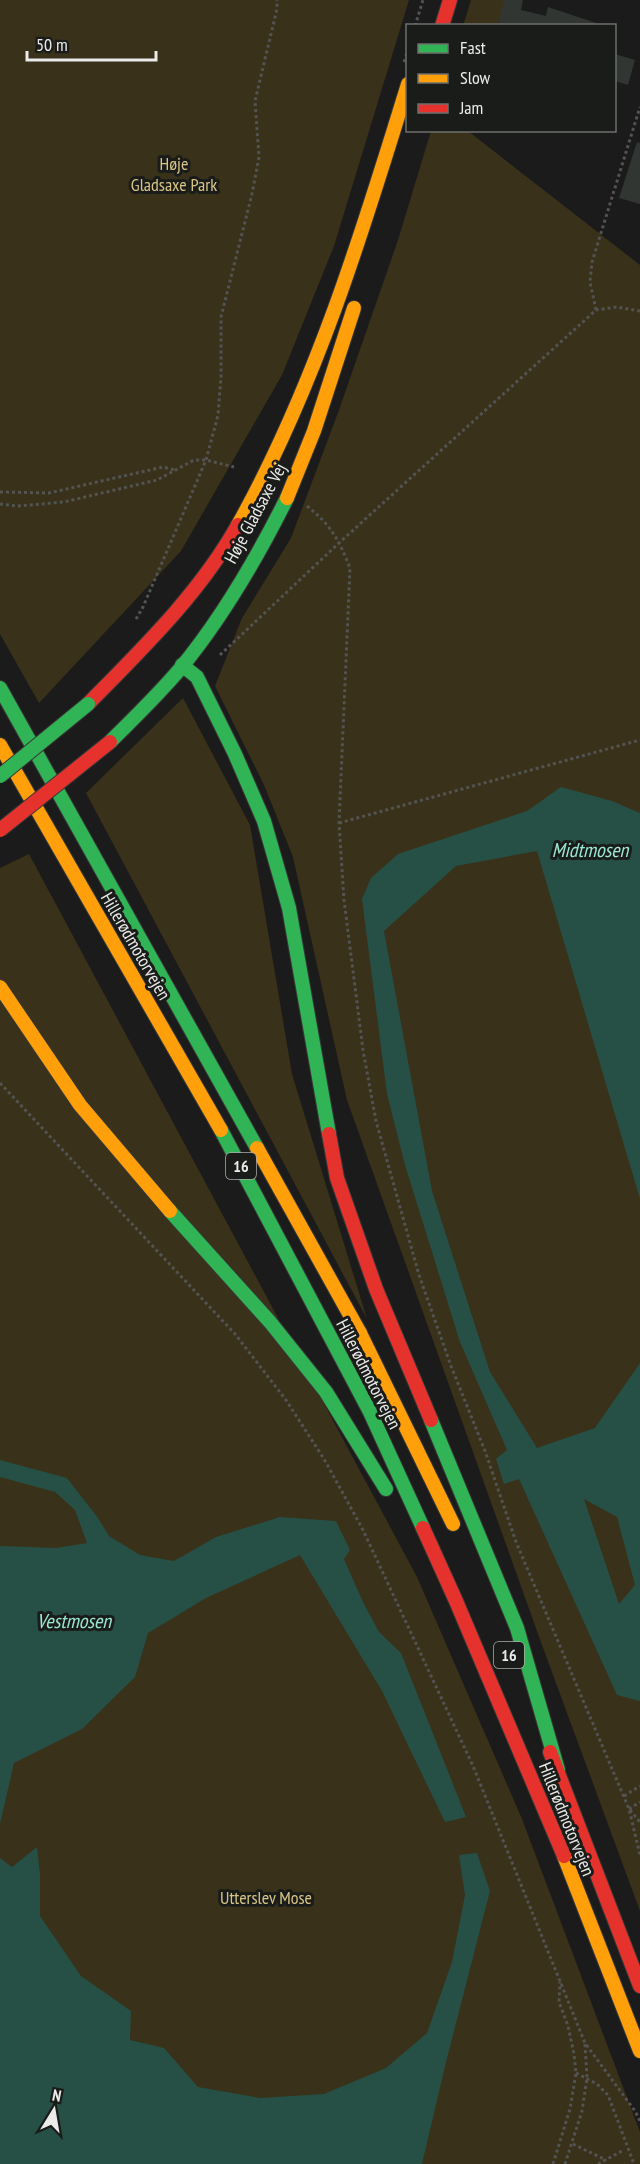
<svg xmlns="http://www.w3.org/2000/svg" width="640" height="2164" viewBox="0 0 640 2164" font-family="'PT Sans Narrow',sans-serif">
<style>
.green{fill:#393119}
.water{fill:#265046;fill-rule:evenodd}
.building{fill:#313633}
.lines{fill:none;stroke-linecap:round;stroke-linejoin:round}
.fast-casing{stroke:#383838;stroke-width:16}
.slow-casing{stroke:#383838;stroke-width:16}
.jam-casing{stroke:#383838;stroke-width:16}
.path{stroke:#525352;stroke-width:3;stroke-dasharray:3 3;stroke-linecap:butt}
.fast{stroke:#30b455;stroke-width:14}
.slow{stroke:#ff9f0a;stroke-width:14}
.jam{stroke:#e5322d;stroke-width:14}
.fast-bridge-casing{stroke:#383838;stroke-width:16;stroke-linecap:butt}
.jam-bridge-casing{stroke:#383838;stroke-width:16;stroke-linecap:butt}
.fast-bridge{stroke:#30b455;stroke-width:14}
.jam-bridge{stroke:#e5322d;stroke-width:14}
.labels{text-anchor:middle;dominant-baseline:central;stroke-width:6;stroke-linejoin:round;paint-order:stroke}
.shield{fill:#1a1c1a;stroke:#acadac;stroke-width:1.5}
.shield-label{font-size:16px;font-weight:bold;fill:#eaebea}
.park-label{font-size:18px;fill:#d8c485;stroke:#1a1c1a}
.street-label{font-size:18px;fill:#eaebea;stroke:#1a1c1a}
.water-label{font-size:20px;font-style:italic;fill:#98e8d3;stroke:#1a1c1a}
</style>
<rect width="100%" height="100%" fill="#1b1b1b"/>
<g class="green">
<path d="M0 0H409L334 246 282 375 181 551 39 703 0 634Z"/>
<path d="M471 0H506L498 25 463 26Z"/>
<path d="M431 131H468L640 265V1911L542 1645 347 1100 293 857 264 785 215 686 242 618 291 538 339 410 398 240Z"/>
<path d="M183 698 250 825 292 1074 367 1319 86 793Z"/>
<path d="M29 854 417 1577 522 1819 640 2132V2164H0V868Z"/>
</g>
<g class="water">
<path d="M561 787 612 801 640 813V1199L537 851 456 866 384 931 432 1191 490 1372 537 1448 595 1428 640 1363V1701L617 1695 519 1479 504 1484 496 1459 507 1450 460 1342 405 1165 387 1094 362 899 371 878 398 854 527 811ZM584 1499 617 1517 635 1585 619 1604Z"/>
<path d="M0 1460 67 1478 98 1518 109 1536 140 1555 174 1561 216 1537 280 1517 336 1521 350 1550 344 1559 363 1602 379 1632 401 1653 466 1817 445 1822 382 1691 300 1555 206 1598 148 1633 135 1677 82 1729 14 1763 0 1824V1546L56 1548 87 1543 75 1510 55 1492 0 1477Z"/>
<path d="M37 1847 40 1875V1916L81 1976 131 2011 130 2040 164 2048 198 2087 260 2098 324 2094 386 2068 427 2033 452 1962 465 1895 459 1855 477 1853 490 1891 446 2062 422 2164H0V1858L12 1867Z"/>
</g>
<g class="building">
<path d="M504 0H523L521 10 546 16 548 7 596 23 595 26H498Z"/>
<path d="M615 54 635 60 628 85 615 81Z"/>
<path d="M637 142 640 143V204L619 198Z"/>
</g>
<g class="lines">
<defs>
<g id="fast">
<path d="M182 665 197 677 235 754 264 821 289 908 329 1134"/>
<path d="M0 688 257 1148"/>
<path d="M110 742C134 718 158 695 180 669 223 617 257 558 287 498"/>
<path d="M221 1130 370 1412 423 1528"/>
<path d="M170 1211 270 1322 326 1392 386 1489"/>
<path d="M431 1420 517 1628 558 1770"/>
</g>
<g id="slow">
<path d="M287 498 314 431 354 308"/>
<path d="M238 525C315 387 362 234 408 84"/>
<path d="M0 745 221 1130"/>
<path d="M0 987 80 1105 170 1211"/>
<path d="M257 1148 360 1333"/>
<path d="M360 1333 453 1524"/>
<path d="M564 1856 640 2051"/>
</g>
<g id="jam">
<path d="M442 26 450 0"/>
<path d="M88 704C142 649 200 593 238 525"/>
<path d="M329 1134 337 1178 376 1289 431 1420"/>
<path d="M423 1528 456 1601 564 1856"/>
<path d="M550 1752 640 1986"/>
</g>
</defs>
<use href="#fast" class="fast-casing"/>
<use href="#slow" class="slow-casing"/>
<use href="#jam" class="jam-casing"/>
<g class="path">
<path d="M415 26 423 0"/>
<path d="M404 62 408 50"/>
<path d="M596 310 590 282 592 262 640 107"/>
<path d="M0 492 49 493 163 467 175 470"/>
<path d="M0 504 17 506 64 502 157 480 194 460H206L234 467"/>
<path d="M307 506C331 525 339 540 350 568L339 823 344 900 363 1050 376 1121 419 1275 451 1366 485 1451 516 1542 629 1809 640 1855"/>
<path d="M136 619 143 607 206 460 218 415 221 377V317L252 194 259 157 255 101 277 9V0"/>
<path d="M220 655 340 542 596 310 617 307 640 311"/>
<path d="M339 823 640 740"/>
<path d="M0 1083 235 1334 286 1400 324 1459 363 1530 473 1766 585 2043 635 2111 640 2121"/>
<path d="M624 1796 640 1786"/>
<path d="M629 1809 640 1802"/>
<path d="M630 1810 640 1822"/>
<path d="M576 2073 597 2084 608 2095 634 2164"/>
<path d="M573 2144 606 2160"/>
<path d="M553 2164 570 2109 576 2073 574 2054 568 2026 559 2002 560 1982"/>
<path d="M565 2164 582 2111 587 2078 585 2044"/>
<path d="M598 2164 622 2151"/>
</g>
<use href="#fast" class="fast"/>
<use href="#slow" class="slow"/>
<use href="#jam" class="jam"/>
<defs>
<path id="fast-bridge" d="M0 776 88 704"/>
<path id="jam-bridge" d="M0 830 110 742"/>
</defs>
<use href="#fast-bridge" class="fast-bridge-casing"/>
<use href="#jam-bridge" class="jam-bridge-casing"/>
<use href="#fast-bridge" class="fast-bridge"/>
<use href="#jam-bridge" class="jam-bridge"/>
</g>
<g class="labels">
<g class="shield">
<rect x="226" y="1153" width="30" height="26" rx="4.5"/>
<rect x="494" y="1642" width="30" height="26" rx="4.5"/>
</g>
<g class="shield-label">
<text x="241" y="1166">16</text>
<text x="509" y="1655">16</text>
</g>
<g class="park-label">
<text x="174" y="163">Høje<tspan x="174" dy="21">Gladsaxe Park</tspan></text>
<text x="266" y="1897">Utterslev Mose</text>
</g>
<g class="street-label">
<text transform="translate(255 513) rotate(-62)">Høje Gladsaxe Vej</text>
<text transform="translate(136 946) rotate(60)">Hillerødmotorvejen</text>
<text transform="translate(369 1374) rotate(63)">Hillerødmotorvejen</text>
<text transform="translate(567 1819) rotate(68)">Hillerødmotorvejen</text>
</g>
<g class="water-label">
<text x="590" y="850">Midtmosen</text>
<text x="74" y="1621">Vestmosen</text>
</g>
</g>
<rect x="406" y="24" width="210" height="108" fill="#1a1c1a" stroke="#6d6f6d" stroke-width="1.5"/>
<rect x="418" y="44" width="30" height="9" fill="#30b455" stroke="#6d6f6d" stroke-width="1.5"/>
<text x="460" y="54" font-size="18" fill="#eaebea">Fast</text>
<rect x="418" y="74" width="30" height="9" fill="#ff9f0a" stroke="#6d6f6d" stroke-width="1.5"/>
<text x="460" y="84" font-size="18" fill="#eaebea">Slow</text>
<rect x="418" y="104" width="30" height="9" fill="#e5322d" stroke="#6d6f6d" stroke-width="1.5"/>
<text x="460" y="114" font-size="18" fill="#eaebea">Jam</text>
<g transform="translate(54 2110) rotate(11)" stroke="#1a1c1a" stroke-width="4.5" paint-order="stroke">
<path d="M0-4.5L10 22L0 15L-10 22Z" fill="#eaebea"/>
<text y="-9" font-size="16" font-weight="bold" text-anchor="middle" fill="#eaebea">N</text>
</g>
<path d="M27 51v9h129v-9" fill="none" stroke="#eaebea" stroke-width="3"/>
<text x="36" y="51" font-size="18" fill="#eaebea" stroke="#1a1c1a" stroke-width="4.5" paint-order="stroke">50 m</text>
</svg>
